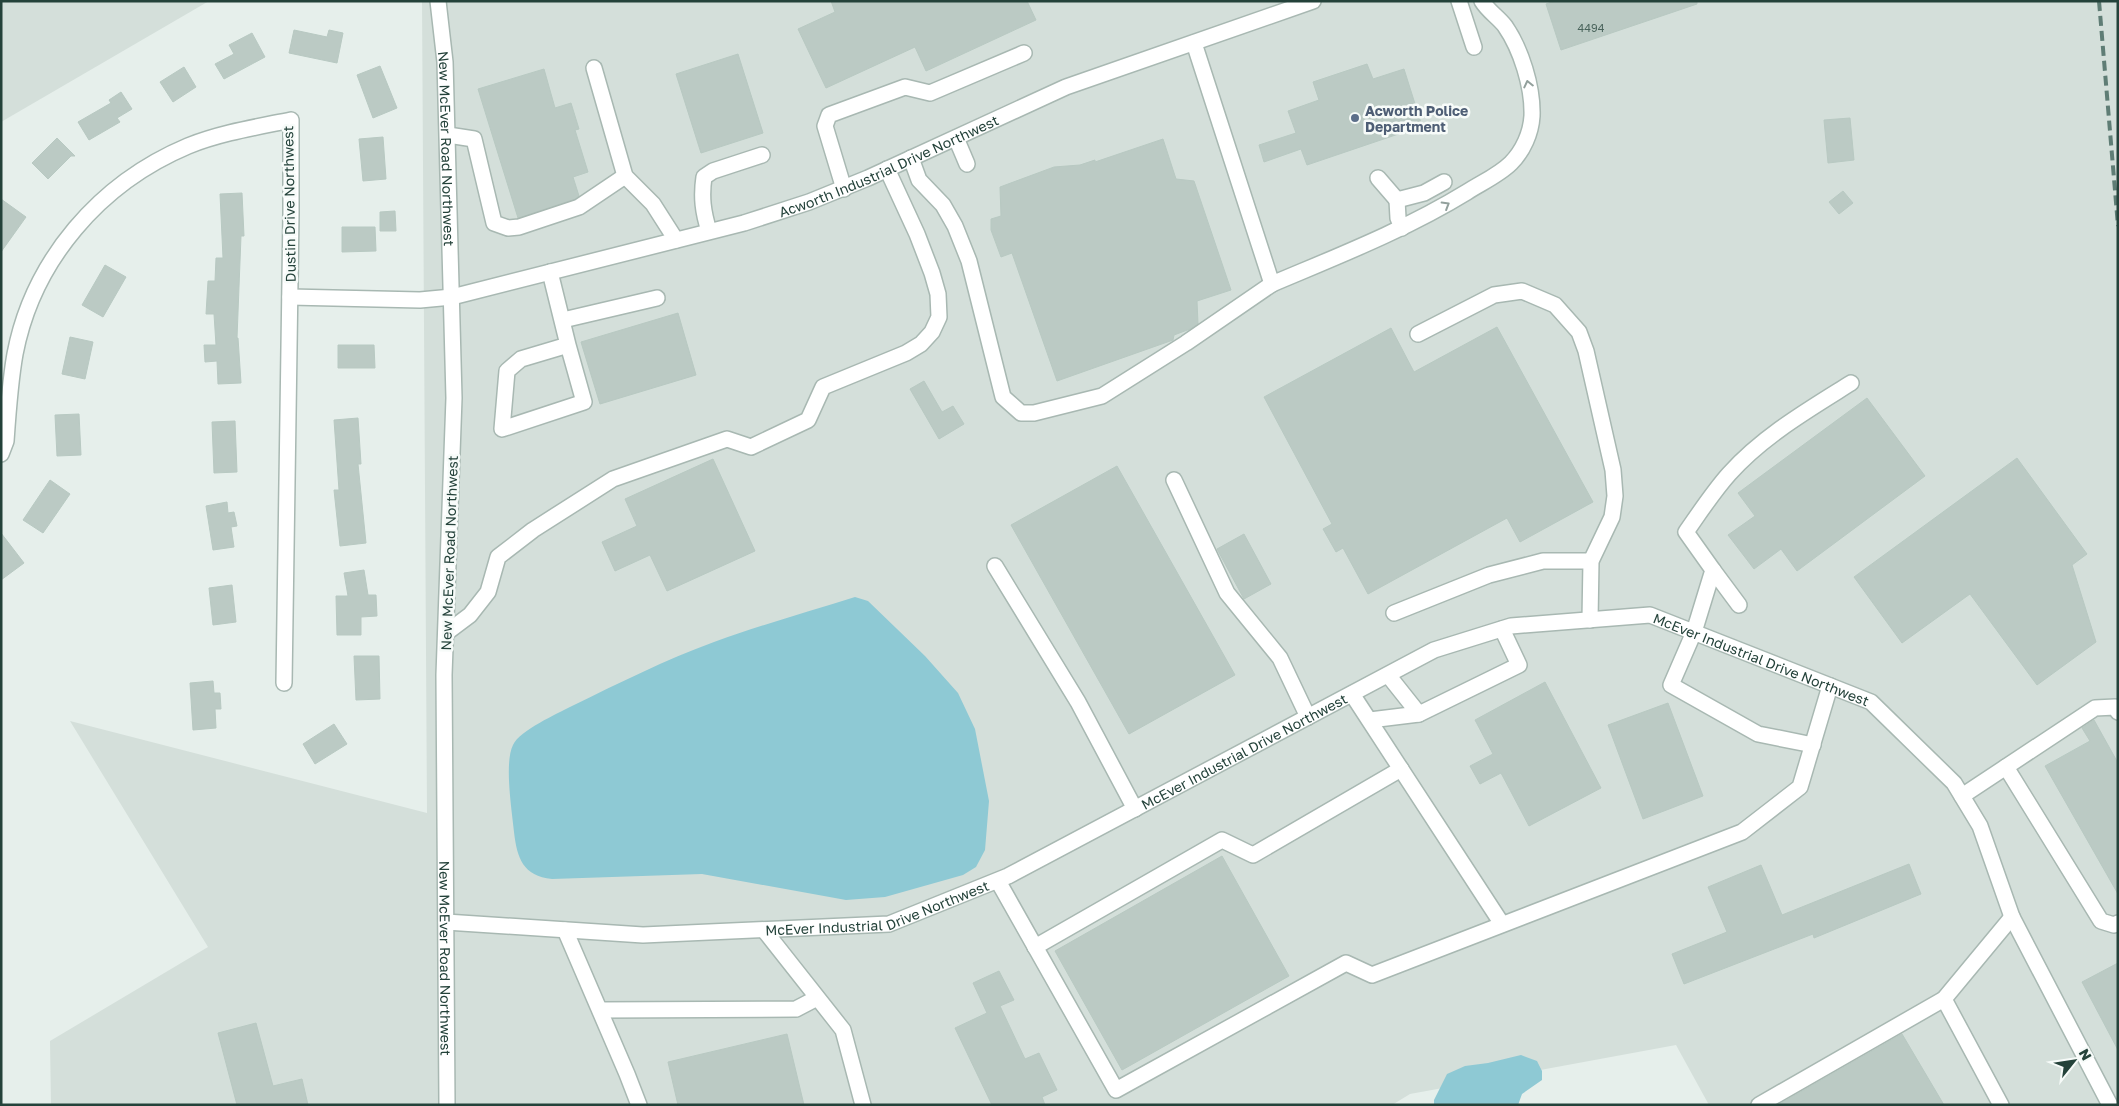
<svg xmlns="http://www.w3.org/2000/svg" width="2119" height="1106" viewBox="0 0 2119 1106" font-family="'Golos Text',sans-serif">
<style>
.built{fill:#d4dfda}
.water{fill:#8ec9d4}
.building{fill:#bbcac4;stroke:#b8c9c2}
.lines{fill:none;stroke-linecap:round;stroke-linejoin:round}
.minor-casing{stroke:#a8b8b2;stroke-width:18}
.minor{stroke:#fff;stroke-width:15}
.rail{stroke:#5f7d75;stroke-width:4;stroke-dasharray:10 5;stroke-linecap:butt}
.oneway{stroke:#92a09c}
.service-dot{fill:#5c6f8a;stroke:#f7fbf9;stroke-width:2}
.labels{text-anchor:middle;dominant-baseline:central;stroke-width:5;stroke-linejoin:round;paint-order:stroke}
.number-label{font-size:11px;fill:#4a645c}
.service-label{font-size:14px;font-weight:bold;fill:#4e5e75;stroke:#f7fbf9;text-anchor:start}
.street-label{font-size:14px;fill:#24423a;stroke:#f7fbf9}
</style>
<rect width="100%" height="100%" fill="#e6efeb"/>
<g class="built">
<path d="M1 1H209L1 122Z"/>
<path d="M422 1H2118V1105H1709L1676 1045 1410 1094 1392 1105H51L50 1041 208 947 70 721 427 813Z"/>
</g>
<g class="water">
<path d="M855 597 868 601 925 656 958 693 975 729 989 801 985 850 976 867 963 875 885 897 846 900 702 874 552 879C523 876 517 858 514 832 512 811 504 763 513 745 520 730 557 714 572 706 619 683 665 660 714 642 760 625 808 612 855 597Z"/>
<path d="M1521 1055 1537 1061 1542 1071V1080L1522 1094 1518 1105H1434V1100L1447 1074 1465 1066 1488 1063Z"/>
</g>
<g class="building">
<path d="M831 1H1027L1036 20 926 71 915 47 826 88 798 29 835 12Z"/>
<path d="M1555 1H1697V4L1561 50 1546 4Z"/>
<path d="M294 30 327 37 329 30 343 33 337 63 289 53Z"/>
<path d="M252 33 265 57 224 79 215 64 234 54 229 45Z"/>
<path d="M738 54 763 133 701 153 676 74Z"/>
<path d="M1367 64 1373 79 1404 69 1422 126 1307 165 1301 149 1264 162 1259 145 1296 133 1288 111 1319 100 1313 82Z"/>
<path d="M380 66 397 108 373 118 357 75Z"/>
<path d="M184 67 196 87 173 102 160 82Z"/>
<path d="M544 69 555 108 571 103 579 129 575 130 588 172 573 177 579 196 575 199 518 218 478 89Z"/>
<path d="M121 92 132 109 117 118 120 122 89 140 78 122 111 103 109 100Z"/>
<path d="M1850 118 1854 160 1828 163 1824 120Z"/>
<path d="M383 137 386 179 363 181 359 139Z"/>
<path d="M57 138 75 156H71L48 179 32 163Z"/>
<path d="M1163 139 1176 179 1194 181 1231 290 1197 301 1198 324 1190 329 1174 335 1173 340 1057 381 1012 253 1001 257 991 230V219L1001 216 1000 187 1054 167 1080 165 1095 160V162Z"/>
<path d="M1843 191 1853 203 1839 214 1829 202Z"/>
<path d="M242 193 244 236H241L237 338H238L241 383 218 384 217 361 205 362 204 345H216L214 314H206L208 281H215L216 258H223L220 194Z"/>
<path d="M1 199 26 217 1 252Z"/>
<path d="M395 211 396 231H380V212Z"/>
<path d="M342 227H375L376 251 342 252Z"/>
<path d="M105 265 126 277 103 317 82 305Z"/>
<path d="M678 313 696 375 600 404 581 342Z"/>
<path d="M1497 327 1593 502 1520 542 1507 518 1368 594 1343 548 1336 552 1323 529 1332 524 1264 397 1391 328 1414 372Z"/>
<path d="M70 337 93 342 85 379 62 374Z"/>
<path d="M338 345H374L375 368H338Z"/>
<path d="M924 381 942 412 953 406 964 424 939 439 910 389Z"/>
<path d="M1867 398 1925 476 1797 571 1781 549 1754 569 1728 535 1755 516 1738 493Z"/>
<path d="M79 414 81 455 57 456 55 415Z"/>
<path d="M358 418 361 464H358L366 543 340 546 334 490H339L334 420Z"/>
<path d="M235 421 237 472 214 473 212 422Z"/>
<path d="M2017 458 2087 554 2072 565 2096 642 2037 685 1970 594 1902 643 1854 577Z"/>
<path d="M713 459 755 551 667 591 650 555 615 571 602 542 637 526 625 499Z"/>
<path d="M1117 466 1235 675 1129 734 1011 525Z"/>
<path d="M50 480 70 494 43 533 23 520Z"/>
<path d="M227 502 228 513 234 512 237 526 231 527 234 547 213 550 206 506Z"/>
<path d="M1 533 24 563 1 580Z"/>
<path d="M1244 534 1271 584 1244 599 1217 549Z"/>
<path d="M364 570 368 595H376L377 616 361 617V635H337L336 596H348L344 573Z"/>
<path d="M232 585 236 622 213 625 209 588Z"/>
<path d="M354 656H379L380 699 356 700Z"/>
<path d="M213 681 214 693H220L221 709H215L216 728 193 730 190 683Z"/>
<path d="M1545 682 1601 788 1529 826 1501 773 1480 784 1470 766 1493 754 1475 720Z"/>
<path d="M1668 703 1703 796 1643 819 1608 725Z"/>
<path d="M2094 720 2118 763V894L2045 766 2090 741 2082 728Z"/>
<path d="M334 724 347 744 315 764 303 744Z"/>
<path d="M1222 856 1289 976 1122 1070 1055 951Z"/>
<path d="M1909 864 1921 894 1814 938 1813 934 1684 984 1672 954 1727 932 1708 887 1761 865 1782 915Z"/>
<path d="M2118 963V1050L2082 982Z"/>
<path d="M999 971 1014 1000 1000 1006 1025 1059 1039 1053 1057 1090 1042 1097 1045 1105H992L955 1028 987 1013 973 983Z"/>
<path d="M256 1023 273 1086 302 1079 308 1105H237L218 1033Z"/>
<path d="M787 1034 804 1105H678L668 1062Z"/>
<path d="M1902 1034 1944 1105H1778Z"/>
</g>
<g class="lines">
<defs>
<g id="minor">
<path id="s1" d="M438 1 445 62 454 398 444 675 447 1105"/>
<path d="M1459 1 1474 47"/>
<path d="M1194 43 1272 284C1338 256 1405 230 1467 192 1481 183 1499 175 1511 163 1523 151 1531 133 1532 116 1533 87 1521 49 1505 26 1498 17 1488 11 1482 1"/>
<path d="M594 68 625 176 653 204 676 240"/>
<path d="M448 135 474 139 494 223 508 228 519 227 579 207 625 176"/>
<path d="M956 138 967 164"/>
<path d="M911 158 919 180 943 205 955 226 969 261 1003 397 1021 413H1034L1102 396 1186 343 1272 284"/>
<path d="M1378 178 1397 200 1424 193 1444 182"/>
<path d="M844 189 825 126 829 115 905 87 930 93 1024 53"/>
<path d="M1397 200 1398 218 1402 228"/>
<path d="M709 231C703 212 701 197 704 177L713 171 762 155"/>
<path d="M550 272 568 345 521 359 507 371 502 429 584 402 568 345"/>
<path id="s2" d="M290 297 420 300 452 297 744 223 809 202 868 178 1066 87 1313 1"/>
<path d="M563 320 657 298"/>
<path d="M1418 334 1494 295 1522 291 1555 305 1579 332 1586 351 1613 470 1615 496 1612 517 1591 561 1590 620"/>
<path d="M1 454 6 441C8 412 10 382 15 354 33 260 100 183 188 146 220 133 257 127 291 120V213L284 683"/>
<path d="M1174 480 1227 593 1280 658 1308 717"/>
<path d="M995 566 1078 702 1135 809"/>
<path d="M1713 570 1739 605"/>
<path d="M1394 613 1489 575 1543 561H1591"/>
<path d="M446 633 470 615 488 592 498 557 533 530 613 479 727 439 751 447 808 420 823 387 906 353 921 344 932 332 939 317 938 294 932 273 917 234 887 169"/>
<path d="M1388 675 1419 714"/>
<path d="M1352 694 1502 924"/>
<path d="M1370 720 1419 714 1519 665 1502 629"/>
<path d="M1813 745 1758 734 1671 685 1694 632 1713 570 1686 532C1700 512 1713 492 1729 474 1763 436 1808 410 1851 383"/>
<path d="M2006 767 2101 921 2114 925 2118 923"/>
<path d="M1962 796 2095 708 2115 707 2118 712"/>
<path d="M998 881 1116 1090 1346 963 1372 975 1742 832 1800 787 1830 686"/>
<path id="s3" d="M446 922 643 935 889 924 1008 876 1434 650 1511 626 1650 615 1871 702 1954 783 1980 826 2012 917 2110 1105"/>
<path d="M565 930 627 1074 639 1105"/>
<path d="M764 930 843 1030 863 1105"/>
<path d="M1035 947 1222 840 1253 855 1401 769"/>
<path d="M1944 999 2001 1105"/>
<path d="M600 1010 796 1009 817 998"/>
<path d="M1759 1105 1944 999 2012 917"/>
</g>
</defs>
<use href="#minor" class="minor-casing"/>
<use href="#minor" class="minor"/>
<path class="rail" d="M2099 1 2118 226"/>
</g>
<defs><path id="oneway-chevron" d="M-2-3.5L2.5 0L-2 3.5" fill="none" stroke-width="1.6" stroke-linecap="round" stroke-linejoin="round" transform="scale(1.25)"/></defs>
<g class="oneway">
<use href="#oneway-chevron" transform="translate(1528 84) rotate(-103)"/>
<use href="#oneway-chevron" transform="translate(1446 205) rotate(-31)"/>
</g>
<circle class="service-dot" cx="1355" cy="118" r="5"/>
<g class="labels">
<g class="number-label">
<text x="1591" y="27">4494</text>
</g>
<g class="service-label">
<text x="1365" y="110">Acworth Police<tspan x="1365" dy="16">Department</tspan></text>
</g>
<g class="street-label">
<text stroke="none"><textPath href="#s1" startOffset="148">New McEver Road Northwest</textPath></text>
<text stroke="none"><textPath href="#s2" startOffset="619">Acworth Industrial Drive Northwest</textPath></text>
<text transform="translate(289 204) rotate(-91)">Dustin Drive Northwest</text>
<text transform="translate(449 553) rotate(-88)">New McEver Road Northwest</text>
<text stroke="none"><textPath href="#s3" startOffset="1394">McEver Industrial Drive Northwest</textPath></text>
<text stroke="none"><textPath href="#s3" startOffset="839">McEver Industrial Drive Northwest</textPath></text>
<text stroke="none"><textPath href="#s3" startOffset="435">McEver Industrial Drive Northwest</textPath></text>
<text stroke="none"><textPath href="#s1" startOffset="958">New McEver Road Northwest</textPath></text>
</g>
</g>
<rect width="2119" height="1106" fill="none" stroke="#24423a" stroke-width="5"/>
<g transform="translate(2074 1061) rotate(60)" stroke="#f7fbf9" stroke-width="4" paint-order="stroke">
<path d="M0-4L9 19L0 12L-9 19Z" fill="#24423a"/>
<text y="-8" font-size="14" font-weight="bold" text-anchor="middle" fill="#24423a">N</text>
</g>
</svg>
